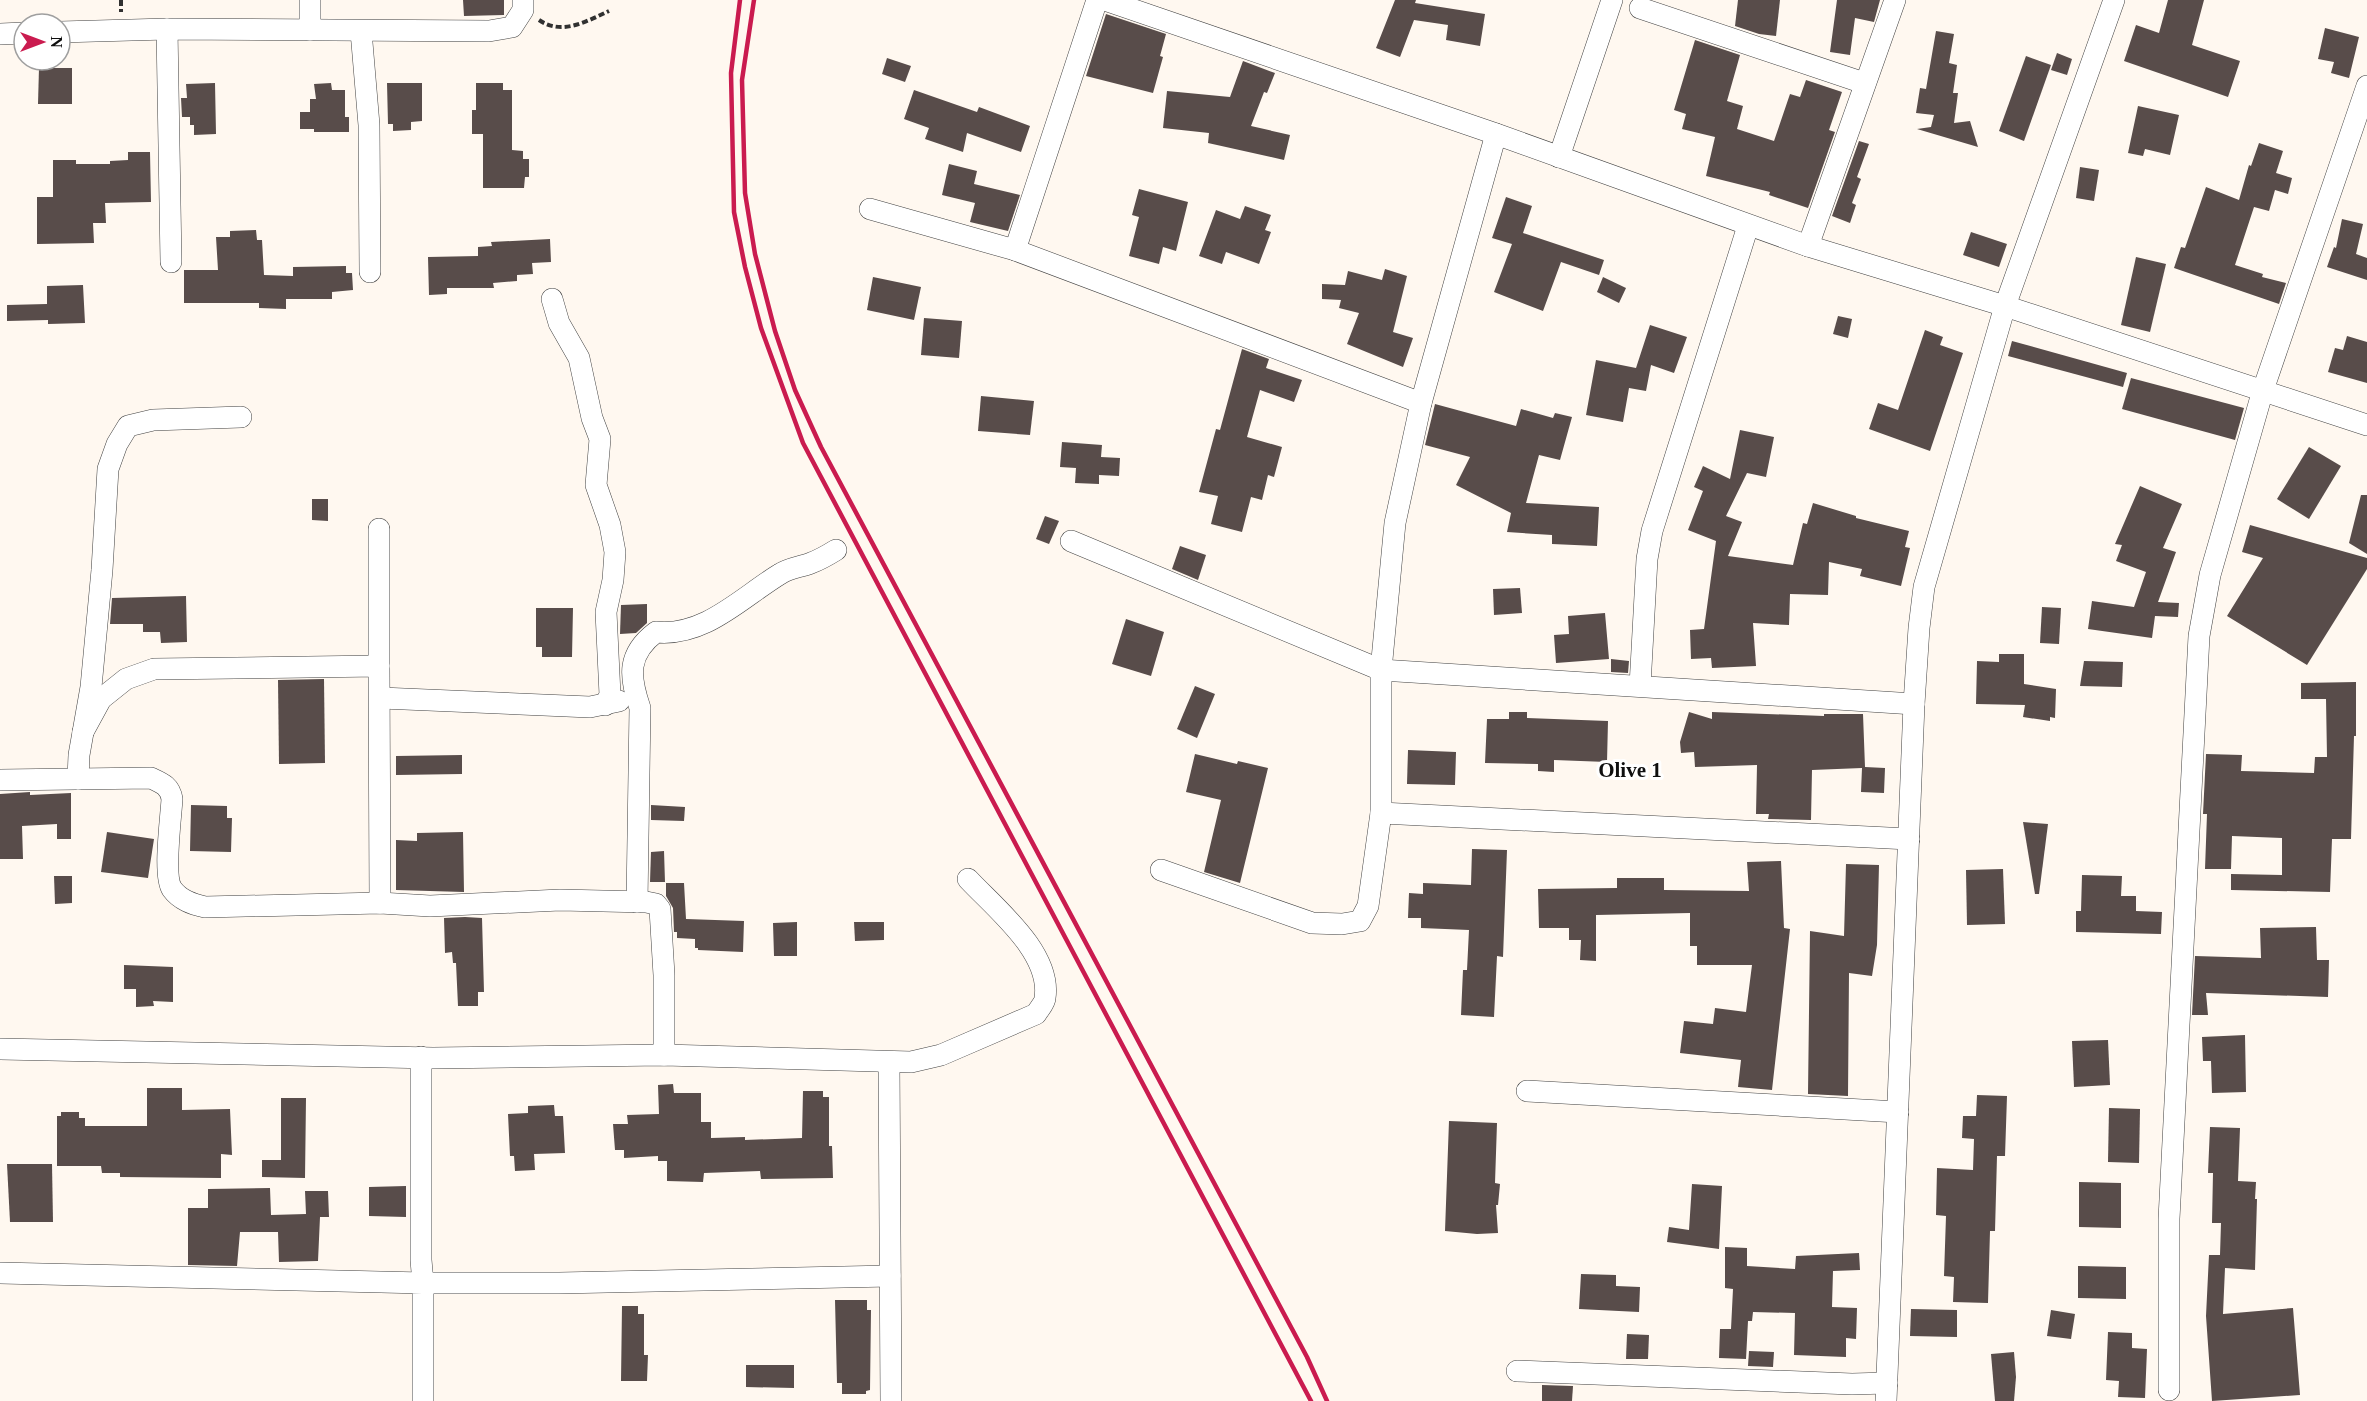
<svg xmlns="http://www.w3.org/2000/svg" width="2367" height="1401" viewBox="0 0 2367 1401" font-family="Georgia,serif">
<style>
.building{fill:#584c4a}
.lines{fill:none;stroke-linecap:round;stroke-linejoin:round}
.minor-casing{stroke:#424242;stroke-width:22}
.path{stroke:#313131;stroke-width:4;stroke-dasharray:6 3;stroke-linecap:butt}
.minor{stroke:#fff;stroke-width:21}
.rail{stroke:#ca1b4f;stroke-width:4.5}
.labels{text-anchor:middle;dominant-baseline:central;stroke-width:6;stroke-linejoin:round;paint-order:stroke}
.quarter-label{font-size:21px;font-weight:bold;fill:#0f0f0f;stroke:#fff}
</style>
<rect width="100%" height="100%" fill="#fff8f0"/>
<g class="building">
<path d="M463 0H504V15L464 16Z"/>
<path d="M1395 0H1416L1415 3 1485 14 1480 46 1446 40 1448 25 1414 20 1400 57 1376 48Z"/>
<path d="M1738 0H1780L1776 36 1759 34 1735 26Z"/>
<path d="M1837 0H1880L1874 22 1855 18 1850 55 1830 52Z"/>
<path d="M2168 0H2204L2192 45 2240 61 2228 97 2124 61 2136 25 2159 33Z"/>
<path d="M1106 14 1166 34 1160 56 1163 57 1153 93 1086 76Z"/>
<path d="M2325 28 2359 37 2349 78 2331 73 2334 62 2318 59Z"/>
<path d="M1936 31 1954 34 1949 63 1957 65 1953 93H1958L1954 123 1970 121 1978 147 1917 129 1931 127 1934 115 1916 113 1920 88 1926 89Z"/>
<path d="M1695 40 1740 55 1727 101 1743 106 1737 129 1774 141 1790 94 1800 97 1806 80 1842 92 1829 130 1835 132 1808 208 1769 195 1770 192 1706 176 1715 137 1682 129 1686 114 1674 110Z"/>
<path d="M2057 53 2072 59 2067 75 2051 70Z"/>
<path d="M2026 56 2051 65 2024 141 1999 131Z"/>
<path d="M887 58 911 66 905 82 882 74Z"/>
<path d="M1243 61 1275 73 1267 93 1264 92 1251 126 1290 135 1284 160 1208 143 1209 133 1163 128 1167 91 1230 97Z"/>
<path d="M39 68H72V104H38Z"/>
<path d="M215 83 216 134 194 135V125H190V117H182L181 98H187L186 84Z"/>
<path d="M331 83 332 90H345V117H349V132H314V129H300V112H310V99H316L314 84Z"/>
<path d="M387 83H422V121L411 122V130L393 131V124H388Z"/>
<path d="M476 83H503V90H512V150L523 151V159H529V177H525L524 188H483V134H472V110H476Z"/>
<path d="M914 90 977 112 979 107 1030 126 1021 152 967 133 963 152 925 139 929 128 904 119Z"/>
<path d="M2138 106 2179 115 2170 155 2145 149 2143 156 2128 153Z"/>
<path d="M1859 141 1869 144 1857 177 1861 179 1852 203 1856 205 1850 223 1832 216Z"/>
<path d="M2259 143 2283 151 2276 173 2292 178 2288 194 2275 190 2269 211 2254 207 2235 265 2263 274 2262 277 2286 283 2279 304 2174 268 2181 247 2185 248 2206 187 2239 200 2249 165 2251 166Z"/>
<path d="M128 152H150L151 202 105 203 106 223H93L94 243 37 244V197H53V160H76V164H110V161L128 160Z"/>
<path d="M949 164 977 171 974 184 1020 195 1008 231 970 222 975 203 942 195Z"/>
<path d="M2080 167 2099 170 2094 201 2076 198Z"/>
<path d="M1139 189 1188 202 1176 251 1163 247 1159 264 1129 256 1139 217 1132 215Z"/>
<path d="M1506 197 1532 206 1523 233 1604 260 1599 275 1561 262 1543 311 1494 292 1512 244 1492 238Z"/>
<path d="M1245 206 1271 215 1265 230 1271 232 1259 264 1226 252 1222 264 1199 256 1216 210 1240 219Z"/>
<path d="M2342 219 2363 224 2356 254 2367 258V280L2327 267 2334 247 2336 248Z"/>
<path d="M256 230 257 240H262L264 275 293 276V267L346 266V273H352L353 290 332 292V299H286V309L259 308V303H184V270H218L216 237H230V231Z"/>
<path d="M1971 232 2007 244 1999 267 1963 255Z"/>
<path d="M550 239 551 262 532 263 533 274 517 275V281L493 283 494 288H447V294L429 295 428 257 478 256V247L492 246 491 242Z"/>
<path d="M2136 257 2166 264 2150 332 2121 325Z"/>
<path d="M1385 269 1407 276 1393 332 1413 338 1403 367 1347 344 1359 313 1339 308 1341 300 1322 299V284L1345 285 1348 271 1382 280Z"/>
<path d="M873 277 921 287 914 320 867 310Z"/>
<path d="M1603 277 1626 288 1619 303 1597 292Z"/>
<path d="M83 285 85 323 48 324V320L7 321V305L47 304V286Z"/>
<path d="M1838 316 1852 319 1848 338 1833 334Z"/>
<path d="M924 318 962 321 959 358 921 355Z"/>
<path d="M1650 325 1687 337 1674 373 1651 365 1646 391 1629 388 1623 422 1586 415 1596 360 1636 368Z"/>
<path d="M1925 330 1943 337 1940 345 1963 353 1930 451 1869 429 1878 403 1898 410Z"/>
<path d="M2347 336 2367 342V383L2328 372 2335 348 2343 350Z"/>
<path d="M2012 341 2127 373 2123 387 2008 356Z"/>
<path d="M1242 349 1269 359 1266 368 1302 380 1294 402 1260 390 1247 437 1282 447 1274 477 1268 475 1262 500 1251 497 1242 532 1211 524 1218 496 1199 492 1216 429 1220 430Z"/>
<path d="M2131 378 2244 408 2235 440 2122 409Z"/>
<path d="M981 396 1034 401 1030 435 978 431Z"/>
<path d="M1435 404 1516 426 1521 409 1553 418 1555 413 1572 417 1560 460 1539 455 1526 503 1599 507 1597 546 1552 544V535L1507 532 1511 513 1456 485 1470 457 1425 445Z"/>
<path d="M1740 430 1774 437 1766 477 1747 473 1726 516 1742 522 1728 556 1793 565 1803 523 1807 524 1813 503 1856 516V518L1909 531 1905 547 1910 548 1901 586 1860 576 1862 569 1829 562 1828 595 1790 594 1789 625 1753 623 1756 666 1712 668 1711 658 1691 659 1690 630 1704 629 1716 541 1688 530 1703 491 1694 487 1703 466 1730 479Z"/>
<path d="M1062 442 1102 445 1101 457 1120 458 1119 476 1099 475V484L1075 483 1076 468 1060 467Z"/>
<path d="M2309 447 2341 466 2309 519 2277 499Z"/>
<path d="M2140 486 2182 504 2163 548 2176 552 2158 602 2179 603 2178 617 2155 616 2152 638 2088 629 2092 601 2134 607 2146 572 2116 561 2122 545 2115 544Z"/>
<path d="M2361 495H2367V554L2349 543Z"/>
<path d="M312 499H328V521L312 520Z"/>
<path d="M1045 516 1059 521 1049 544 1036 539Z"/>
<path d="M2250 525 2367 558V569L2307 665 2227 616 2263 558 2242 552Z"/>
<path d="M1180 546 1206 555 1198 580 1172 569Z"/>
<path d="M1520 588 1522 613 1494 615 1493 589Z"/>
<path d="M186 596 187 642 161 643 160 632H143V624H110L112 598Z"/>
<path d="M647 604V623L636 633 620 634 621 605Z"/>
<path d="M2042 607 2061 608 2059 644 2040 643Z"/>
<path d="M536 608H573L572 657H542V647H536Z"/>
<path d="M1605 613 1609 659 1556 663 1554 635 1569 634 1568 616Z"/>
<path d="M1126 619 1164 632 1151 676 1112 664Z"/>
<path d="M1999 654H2024V684L2056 689 2055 718 2050 717V721L2023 717 2025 705 1976 704 1977 661 1999 662Z"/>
<path d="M1611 659 1629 661 1628 673 1611 672Z"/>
<path d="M2084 661 2123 662 2122 687 2080 686Z"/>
<path d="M324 679 325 763 279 764 278 680Z"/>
<path d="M2356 682V736H2354L2351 839H2332L2330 892 2231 890V874L2282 875V838L2232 836 2231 869H2205L2207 814H2203L2206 754 2242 755 2241 771 2314 773 2315 757H2327L2326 699H2301V683Z"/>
<path d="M1195 686 1215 694 1197 738 1177 729Z"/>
<path d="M1509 712H1527V718L1608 721 1607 762 1554 760V772L1538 771V764L1485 763 1487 719H1509Z"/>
<path d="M1689 712 1712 719V712L1824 716V714H1863L1865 767 1885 768 1884 793 1861 792 1862 768 1812 770 1811 820 1768 819 1769 814H1756L1757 765 1695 767 1694 752 1681 753 1680 742Z"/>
<path d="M1408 750 1456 752 1455 785 1407 784Z"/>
<path d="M1195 754 1237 764 1238 761 1268 768 1240 883 1204 872 1221 800 1186 792Z"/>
<path d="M462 755V774L396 775V756Z"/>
<path d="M30 792V795L71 793V839H57V824L22 826 23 859H0V794Z"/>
<path d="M191 805 227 806V818H232L231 852 190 851Z"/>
<path d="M651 805 685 807 684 821 651 820Z"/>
<path d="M2023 822 2048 824 2039 894H2035Z"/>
<path d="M107 832 154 839 148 878 101 872Z"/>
<path d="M463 832 464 892 396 890V840L417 841V833Z"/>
<path d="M1472 849 1507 850 1503 957 1497 956 1494 1017 1461 1015 1463 970H1467L1469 930 1421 928V918H1408L1409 893 1423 894V883L1471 885Z"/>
<path d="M664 851 665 882H650L651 852Z"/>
<path d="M1781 861 1784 928 1790 929 1772 1090 1738 1087 1741 1060 1680 1053 1684 1021 1713 1024 1715 1008 1746 1012 1752 965H1697V946H1690V913L1596 915V961L1580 960 1581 940H1569V928H1539L1538 889 1617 888V878H1664V890L1749 891 1747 862Z"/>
<path d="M1846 864 1879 865 1877 945 1872 976 1849 973 1848 1096 1808 1094 1810 931 1844 936Z"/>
<path d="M2003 869 2005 924 1967 925 1966 870Z"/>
<path d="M2082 875 2122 876 2121 896H2136V911L2162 912 2161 934 2076 932V911H2081Z"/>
<path d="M54 876H72V903L55 904Z"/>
<path d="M666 883H684L686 919 744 921 743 952 698 950V948H695V939L677 938V932H674L673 908 666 896Z"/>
<path d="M465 917 482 918 484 992H478V1006H458L456 963H453L452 952 445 953 444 918Z"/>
<path d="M797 922V956H774L773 923Z"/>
<path d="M854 922H884V940L855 941Z"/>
<path d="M2316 927 2317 960H2329L2328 997 2206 993 2208 1015H2192L2195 956 2261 958 2260 928Z"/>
<path d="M124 965 173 967V1002L153 1001 154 1006 136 1007V989H124Z"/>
<path d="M2245 1035 2246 1092 2212 1093 2211 1061H2203L2202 1037Z"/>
<path d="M2108 1040 2110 1085 2074 1087 2072 1041Z"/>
<path d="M673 1084 674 1093H701V1122H711V1138L745 1137V1140L802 1138 803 1091H823V1097H829V1146H832L833 1178 761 1179 760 1171 704 1173 703 1182 667 1181V1161H658V1156L624 1158V1150H615L613 1124H628L627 1115 659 1114 658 1085Z"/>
<path d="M147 1088H182V1110L230 1109 232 1155 221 1154V1178L120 1177V1173H102L101 1166H57V1116H61V1112H79V1118H85V1126H147Z"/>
<path d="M1977 1095 2007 1096 2005 1156H1997L1995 1231H1990L1988 1303 1953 1302 1954 1277 1944 1276 1946 1216 1936 1215 1937 1168 1973 1170 1974 1139 1962 1138 1963 1116H1976Z"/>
<path d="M281 1098H306L305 1178 262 1177V1160H281Z"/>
<path d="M554 1105 555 1116H563L565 1153 534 1154 535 1170 515 1171 514 1156H510L508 1114 528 1113V1106Z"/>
<path d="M2109 1108 2140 1109 2139 1163 2108 1162Z"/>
<path d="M1449 1121 1497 1123 1495 1183 1500 1184 1498 1205H1496L1498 1233 1477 1234 1445 1231Z"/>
<path d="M2210 1127 2240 1128 2238 1181 2256 1182 2255 1199H2257L2255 1270 2225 1268 2223 1314 2293 1308 2300 1395 2212 1401 2206 1316 2209 1255H2220L2221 1223H2212L2213 1173H2208Z"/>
<path d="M7 1164H52L53 1222H10Z"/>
<path d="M2079 1182 2121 1183V1228L2079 1227Z"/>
<path d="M1692 1184 1722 1186 1719 1249 1667 1242 1669 1227 1689 1230Z"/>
<path d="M406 1186V1217L369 1216V1187Z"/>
<path d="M270 1188 271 1215 306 1214 305 1191H328L329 1217H320L318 1261 279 1262 278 1232H240L237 1266 188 1265V1208H208V1189Z"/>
<path d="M1725 1247 1747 1248V1266L1795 1269 1796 1256 1859 1253 1860 1270 1833 1271 1832 1307 1857 1308 1856 1339 1846 1338V1357L1794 1355 1795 1313 1753 1312 1752 1321H1748L1746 1359 1719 1358 1720 1329H1731L1733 1289 1725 1288Z"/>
<path d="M2078 1266 2126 1267V1299L2078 1298Z"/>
<path d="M1581 1274 1616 1275V1286L1640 1287 1639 1312 1579 1309Z"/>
<path d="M835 1300H867V1310H871L870 1390 866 1391V1394H842V1383H837Z"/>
<path d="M622 1306H638V1314H644V1355H648L647 1381H621Z"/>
<path d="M1911 1309 1957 1310V1337L1910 1336Z"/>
<path d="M2051 1310 2075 1314 2071 1339 2047 1336Z"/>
<path d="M2108 1332 2132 1333V1348L2147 1349 2145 1398 2118 1397 2119 1381 2106 1380Z"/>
<path d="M1627 1334 1649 1335 1648 1359H1626Z"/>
<path d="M1749 1351 1774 1352 1773 1367 1748 1366Z"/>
<path d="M2014 1352 2016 1377 2014 1401H1995L1991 1354Z"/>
<path d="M746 1365H794V1388L746 1387Z"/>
<path d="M1542 1385 1573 1386 1572 1401H1542Z"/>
</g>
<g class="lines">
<defs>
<g id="minor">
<path d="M1105 0 1496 134 1808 246 2005 306 2367 425"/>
<path d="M1640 8 1864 83"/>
<path d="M167 29 171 262"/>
<path d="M310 30V0"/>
<path d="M361 31 369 125 370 272"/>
<path d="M60 32 167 29 489 31 512 27 523 10V0"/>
<path d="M0 34 24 33"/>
<path d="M1559 157 1612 0"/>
<path d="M870 209 1015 250 1421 403"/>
<path d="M1808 246 1895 0"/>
<path d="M1015 250 1097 0"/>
<path d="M552 299 559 323 579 358 592 418 600 439 596 485 610 525 615 552 613 580 606 612 610 695 605 705"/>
<path d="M379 529V666"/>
<path d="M1071 541 1381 670 1914 704"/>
<path d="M1640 686 1647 559 1652 531 1748 226"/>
<path d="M381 698 590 707 619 701"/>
<path d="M83 732 101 699 126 679 154 669 379 666 380 903"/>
<path d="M78 779 79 755 91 687 102 570 108 469 117 444 128 426 153 420 241 417"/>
<path d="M0 780 151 778C162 783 170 786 172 799 171 817 163 876 172 889 180 900 192 904 205 907L380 903 430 906 560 900 646 902 656 904 660 909 664 975V1055"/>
<path d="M1381 813 1909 839"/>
<path d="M1161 870 1312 923 1342 924 1360 921 1368 906 1381 813V670L1395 523 1421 403 1496 134"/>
<path d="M637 902 640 708C629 676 627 654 656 632 705 637 742 597 780 574 789 568 801 567 811 563 819 560 828 555 836 550"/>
<path d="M0 1049 433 1058 664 1055 911 1062 941 1055 1036 1014C1039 1009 1045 1003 1045 998 1052 953 996 909 968 879"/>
<path d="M421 1057V1260L423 1283H559L890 1276"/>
<path d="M889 1062 891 1401"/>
<path d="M1527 1091 1898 1112"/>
<path d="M0 1273 423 1283V1401"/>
<path d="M1517 1371 1852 1384 1887 1383"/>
<path d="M2169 1390V1219L2199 636 2210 575 2263 390 2367 86"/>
<path d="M1886 1401 1914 704 1919 628 1924 587 2005 306 2114 0"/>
</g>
</defs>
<use href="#minor" class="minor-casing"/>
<g class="path">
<path d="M121 0V12"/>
<path d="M539 20C562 36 587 21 609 11"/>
</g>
<use href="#minor" class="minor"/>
<g class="rail">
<path d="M740 0 731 73 734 212 745 267 761 328 803 443 1311 1401"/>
<path d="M754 0 742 80 745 193 755 254 775 331 795 390 821 447 1307 1357 1327 1401"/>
</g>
</g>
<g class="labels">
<g class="quarter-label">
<text x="1630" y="770">Olive 1</text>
</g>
</g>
<g transform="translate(42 42) rotate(90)"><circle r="28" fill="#ffffff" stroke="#9f9f9f" stroke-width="1.5"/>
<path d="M0-4.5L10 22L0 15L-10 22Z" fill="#ca1b4f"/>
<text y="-9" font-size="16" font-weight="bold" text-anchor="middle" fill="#0f0f0f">N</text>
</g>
</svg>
